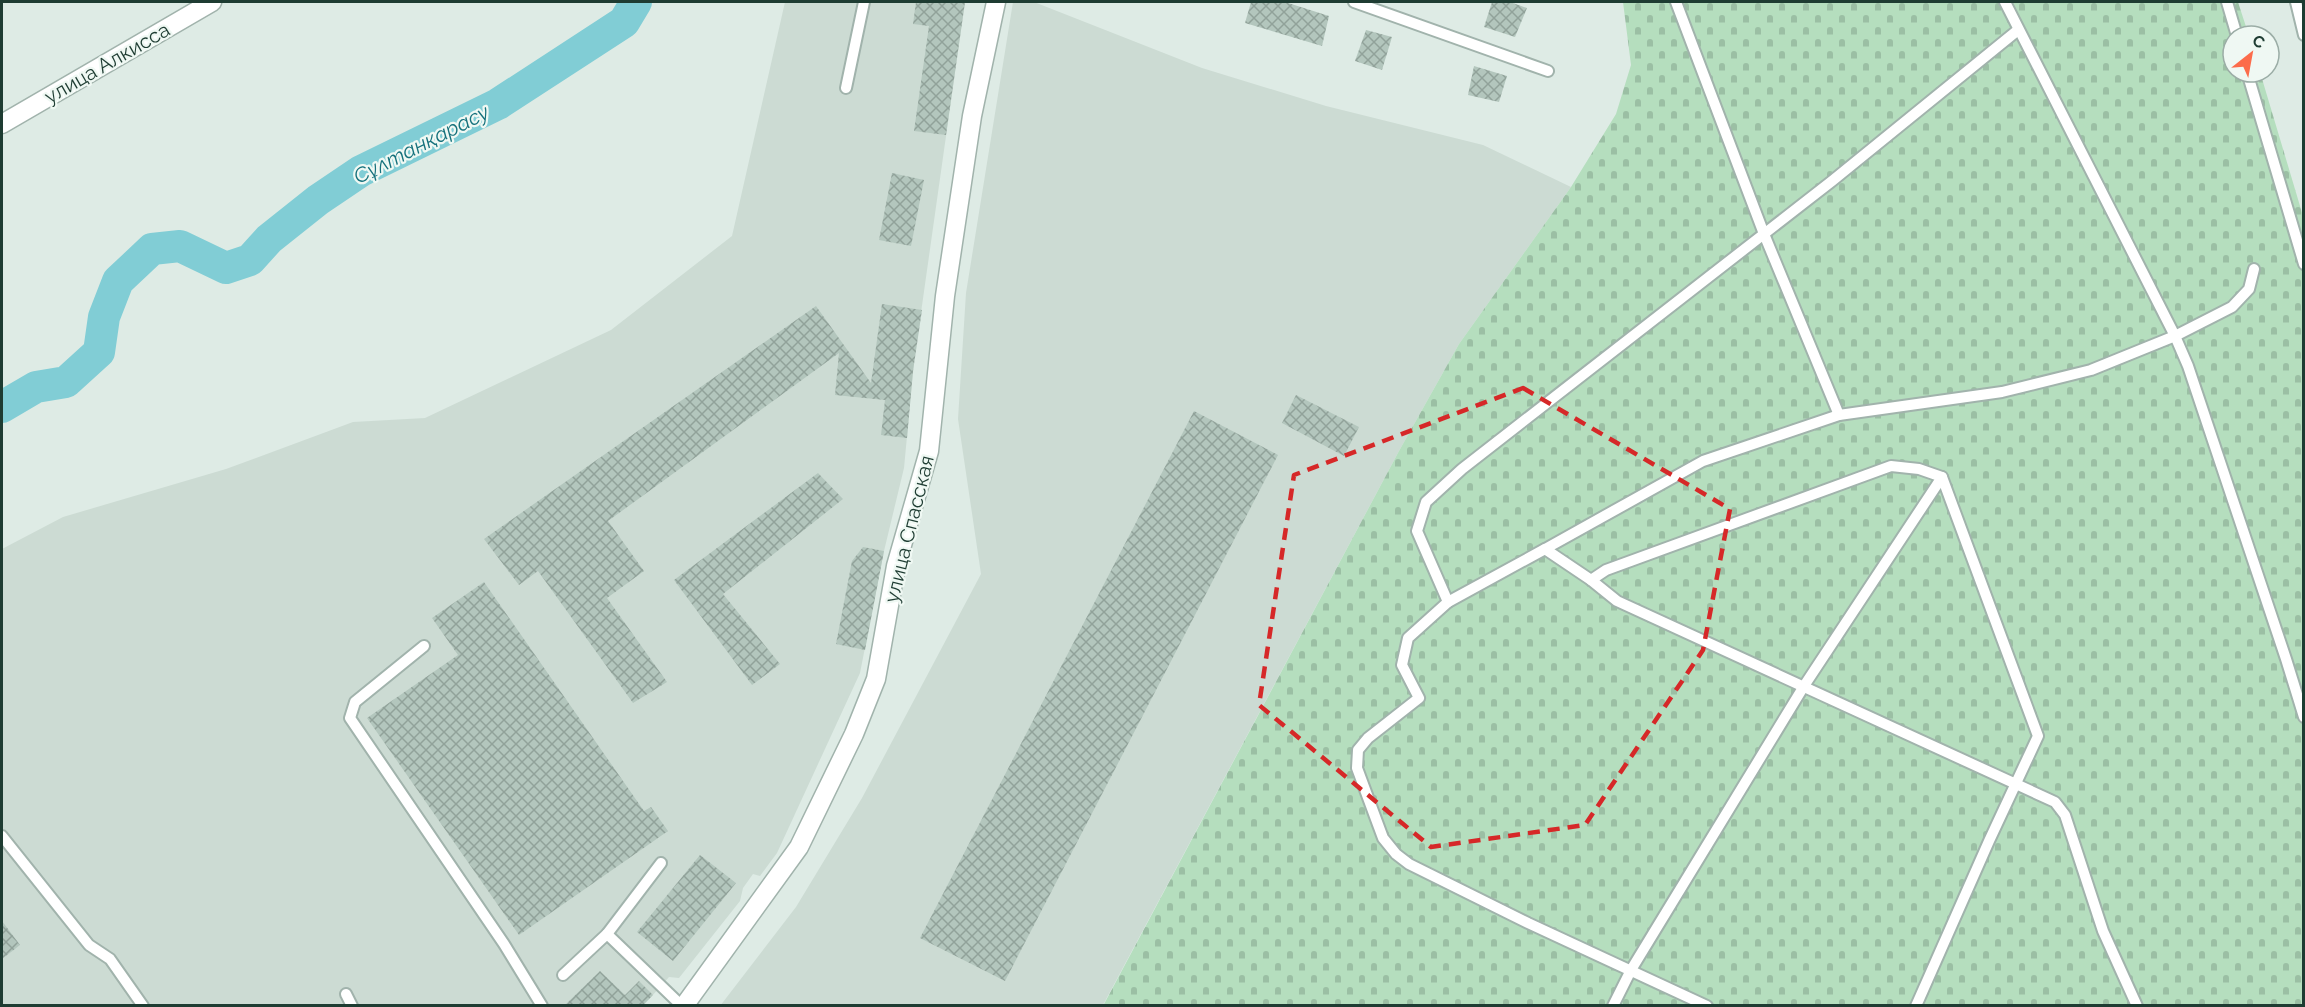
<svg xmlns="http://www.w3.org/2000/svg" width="2305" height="1007" viewBox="0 0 2305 1007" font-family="Raleway,sans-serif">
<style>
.built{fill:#ccdbd3}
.cemetery{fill:url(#cemetery-stones)}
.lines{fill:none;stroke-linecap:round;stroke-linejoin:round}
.river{stroke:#81cdd5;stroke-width:32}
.building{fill:url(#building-cross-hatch)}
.service-casing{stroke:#a1b3ac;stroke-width:14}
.minor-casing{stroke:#a1b3ac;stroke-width:21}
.service{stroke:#fff;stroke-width:10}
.minor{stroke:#fff;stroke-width:18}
.marked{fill:none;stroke:#d62828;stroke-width:4.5;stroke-dasharray:12 8;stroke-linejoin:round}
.labels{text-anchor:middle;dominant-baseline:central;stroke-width:4.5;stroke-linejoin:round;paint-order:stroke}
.street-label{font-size:20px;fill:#1e3c32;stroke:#eff8f3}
.water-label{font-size:21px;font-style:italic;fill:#15717c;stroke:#eff8f3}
</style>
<defs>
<pattern id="cemetery-stones" width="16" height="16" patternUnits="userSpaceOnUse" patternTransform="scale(1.5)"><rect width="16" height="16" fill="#b5debe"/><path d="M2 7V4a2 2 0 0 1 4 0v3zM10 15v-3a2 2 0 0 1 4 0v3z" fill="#9bbfa4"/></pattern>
<pattern id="building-cross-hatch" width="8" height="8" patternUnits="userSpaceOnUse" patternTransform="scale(1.5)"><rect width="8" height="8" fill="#b3c6bd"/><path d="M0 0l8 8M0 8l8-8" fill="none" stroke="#91a29a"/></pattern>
</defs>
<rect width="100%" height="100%" fill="#deebe5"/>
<g class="built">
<path d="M785 2H965L914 362 904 468 884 551 860 673 777 853 760 876 753 874 743 888 740 901 679 978 669 977 643 1006H2V549L63 517 226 469 353 422 425 418 611 330 732 236Z"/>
<path d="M1013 2H1034L1202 68 1326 106 1483 145 1571 187 1459 344 1399 451 1103 1005 720 1006 796 907 862 798 981 574 958 419 966 293Z"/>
</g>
<path class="cemetery" d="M1623 2H2238L2249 36H2233V72H2260L2303 216V1005L1103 1006 1399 451 1459 344 1571 187 1616 114 1631 65Z"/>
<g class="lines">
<path class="river" d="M2 407 36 387 66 382 99 352 104 317 118 281 152 249 180 246 226 268 250 260 269 239 318 200 361 171 498 104 624 22 636 2"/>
</g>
<g class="building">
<path d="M916 2H965L946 135 914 131 929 26 913 24Z"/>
<path d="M1251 2H1285L1329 16 1322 46 1245 23Z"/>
<path d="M1492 2H1510L1527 8 1515 37 1484 27Z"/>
<path d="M1366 30 1392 37 1382 70 1355 61Z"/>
<path d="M1474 66 1507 76 1499 102 1468 95Z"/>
<path d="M892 173 924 180 911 246 879 240Z"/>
<path d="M882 304 922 310 913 371 907 438 881 435 885 400 835 395 839 353 608 521 644 571 607 598 667 682 633 703 538 571 519 585 484 539 816 306 871 383Z"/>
<path d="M1296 395 1359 427 1344 456 1282 423Z"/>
<path d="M1194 411 1278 455 1005 981 920 938Z"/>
<path d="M818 473 843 499 723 594 780 664 752 685 674 580Z"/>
<path d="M863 547 884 551 865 650 836 644 852 561Z"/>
<path d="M484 582 644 811 651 807 668 831 519 935 367 718 458 655 432 618Z"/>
<path d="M700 855 736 883 673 961 637 932Z"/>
<path d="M2 921 20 945 2 959Z"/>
<path d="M600 971 625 995 639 981 653 995 643 1005H565Z"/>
</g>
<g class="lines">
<defs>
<g id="service">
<path d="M1354 2 1548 71"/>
<path d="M1676 2 1764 234 1839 415"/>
<path d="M2005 2 2175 336 2188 366 2286 659 2304 717"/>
<path d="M2227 2 2237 36"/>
<path d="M2296 2 2304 35"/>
<path d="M2247 72 2304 264"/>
<path d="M846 88 864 2"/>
<path d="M1545 549 1703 461 1839 415 2002 392 2091 370 2175 336 2232 307 2249 289 2254 269"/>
<path d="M1591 580 1617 601 2055 802 2065 815 2103 931 2137 1006"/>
<path d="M1448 602 1545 549 1591 580 1606 570 1891 466 1919 469 1942 477 2038 736 1989 841 1916 1006"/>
<path d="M424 646 355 702 350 718 504 944 542 1006"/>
<path d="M2 836 89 945 110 959 143 1006"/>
<path d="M607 934 682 1006"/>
<path d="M563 975 607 934 661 863"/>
<path d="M346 994 352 1006"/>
<path d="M1613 1006 1631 970 1804 686 1942 477"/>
<path d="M1707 1006 1528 923 1409 864 1396 854 1383 838 1357 768 1358 750 1368 738 1419 698 1402 665 1408 638 1448 602 1417 531 1426 502 1462 469 1832 181 2018 30"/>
</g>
<g id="minor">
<path d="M2 124 212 2"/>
<path d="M684 1006 799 847 854 734 876 679 896 566 929 451 945 296 972 116 996 2"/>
</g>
</defs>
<use href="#service" class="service-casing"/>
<use href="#minor" class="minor-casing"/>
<use href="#service" class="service"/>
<use href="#minor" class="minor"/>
</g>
<path class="marked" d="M1523 388 1730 509 1703 650 1585 825 1431 847 1259 705 1294 475Z"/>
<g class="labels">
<g class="street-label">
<text transform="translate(107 63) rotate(-30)">улица Алкисса</text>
<text transform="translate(909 529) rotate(-76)">улица Спасская</text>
</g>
<g class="water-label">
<text transform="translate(421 144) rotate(-27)">Сұлтанқарасу</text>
</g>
</g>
<rect width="2305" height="1007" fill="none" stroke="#1e3c32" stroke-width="6"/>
<g transform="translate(2251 54) rotate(31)"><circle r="28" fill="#eff8f3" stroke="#9bada6" stroke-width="1.5"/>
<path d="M0-4.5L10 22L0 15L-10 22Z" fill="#fc6c4b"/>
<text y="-9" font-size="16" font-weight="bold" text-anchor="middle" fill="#1e3c32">С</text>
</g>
</svg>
